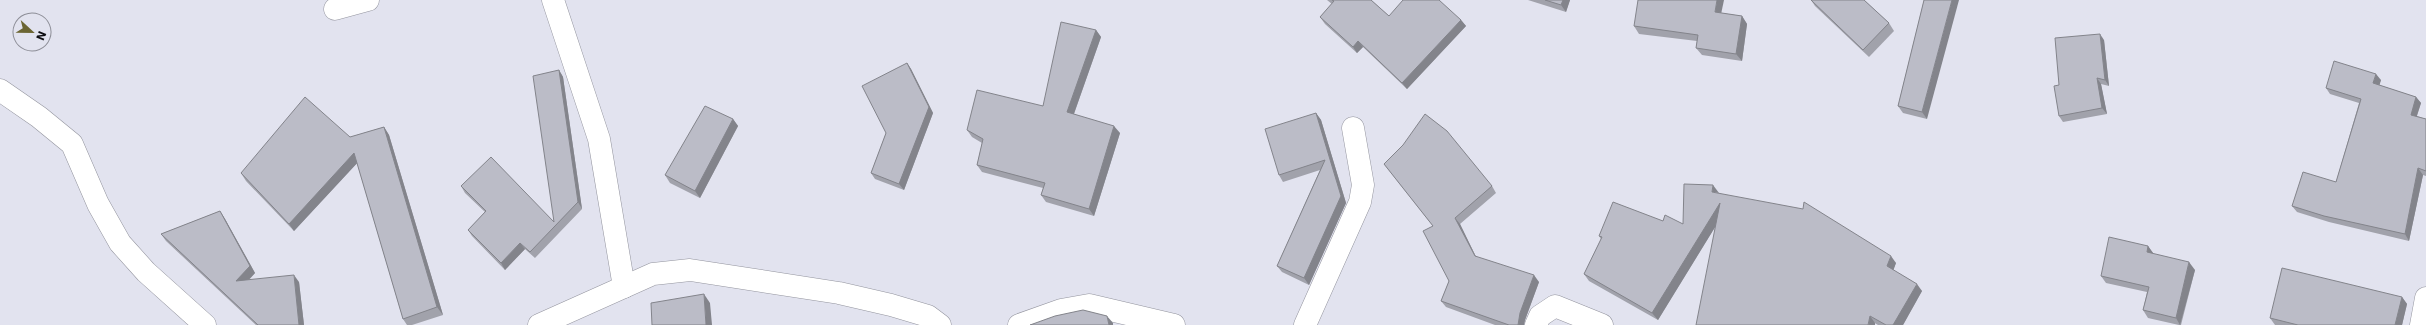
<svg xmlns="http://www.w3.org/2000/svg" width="2426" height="325" viewBox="0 0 2426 325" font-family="'DejaVu Sans',sans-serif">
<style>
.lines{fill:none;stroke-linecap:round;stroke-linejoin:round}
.minor-casing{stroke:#93949e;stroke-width:23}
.minor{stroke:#fff;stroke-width:22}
.wall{fill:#a1a2ab}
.shaded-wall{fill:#83848b}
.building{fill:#bbbcc7;stroke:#83848b}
</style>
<rect width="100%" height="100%" fill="#e2e3ef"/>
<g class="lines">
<defs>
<g id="minor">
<path d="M553 0 599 139 624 287"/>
<path d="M335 9 368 0"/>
<path d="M0 90 39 117 72 144 98 204 120 243 146 272 205 325"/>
<path d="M539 325 653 274 690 270 839 293 891 305 928 316 940 325"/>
<path d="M1019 325 1061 310 1089 305 1174 325"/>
<path d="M1305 325 1360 202 1363 185 1353 128"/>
<path d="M1536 325 1540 316 1555 306 1602 325"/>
<path d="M2421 325 2426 298"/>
</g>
</defs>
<use href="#minor" class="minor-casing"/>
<use href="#minor" class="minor"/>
</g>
<g class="wall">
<path d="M1327 0H1371L1389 16 1461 20 1466 26 1407 89 1363 47 1357 53 1325 24 1320 17 1332 4Z"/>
<path d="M1528 0H1570L1566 12Z"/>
<path d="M1811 0H1864L1889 23 1894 31 1869 57 1815 6Z"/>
<path d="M1924 0 1927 119 1903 113 1898 106Z"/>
<path d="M1721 13 1742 16 1747 24 1742 61 1702 55 1696 48 1697 41 1639 34 1634 26Z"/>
<path d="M1096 30 1101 37 1074 114 1120 133 1094 216 1046 202 1041 195 1043 188 982 172 977 165 982 143 972 137 967 130 1043 106Z"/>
<path d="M2104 40 2109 86 2101 84 2107 114 2063 122 2059 116V85Z"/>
<path d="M907 63 911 69 933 113 904 190 875 179 871 173 886 133Z"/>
<path d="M559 70 563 77 582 209 535 258 525 249 505 270 472 236 468 230 485 212 465 193 461 186 554 222Z"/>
<path d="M2381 80 2379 85 2416 97 2421 103 2417 116 2426 119V176L2423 175 2409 241 2329 222 2297 212 2292 206 2336 182 2359 103 2330 94 2326 88Z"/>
<path d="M1316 113 1321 120 1346 203 1309 285 1282 272 1277 266 1320 170 1283 182 1279 175Z"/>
<path d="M733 119 738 126 700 198 670 183 665 175Z"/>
<path d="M384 127 389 135 443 315 412 325H407L403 319 357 163 294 231 246 181 241 173 350 137Z"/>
<path d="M1384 164 1492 186 1496 193 1460 224 1476 257 1539 282 1525 320 1524 325H1495L1446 307 1441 301 1449 281 1433 226Z"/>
<path d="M1719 193 1896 263 1893 270 1922 291 1903 325H1878L1715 227 1658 320 1589 281 1584 274 1601 239 1599 236 1663 221 1683 224Z"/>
<path d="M220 211 225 219 255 273 249 280 299 282 304 325H256L166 241 161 234Z"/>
<path d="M2148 246 2153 253V254L2195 270 2181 325H2179L2148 318 2143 310 2147 292 2106 283 2101 276Z"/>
<path d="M2402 297 2407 304 2402 325H2275L2270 318Z"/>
</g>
<g class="shaded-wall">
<path d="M1563 0H1570L1566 12 1561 5Z"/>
<path d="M1717 0H1724L1720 19 1715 12Z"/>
<path d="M1952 0H1959L1927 119 1922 112Z"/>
<path d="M1742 16 1747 24 1742 61 1736 54Z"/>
<path d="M1461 20 1466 26 1407 89 1402 83Z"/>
<path d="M1096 30 1101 37 1072 119 1067 112Z"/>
<path d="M2100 34 2104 40 2109 86 2105 80Z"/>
<path d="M1358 41 1363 47 1357 53 1353 47Z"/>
<path d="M907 63 911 69 933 113 904 190 899 184Z"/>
<path d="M559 70 563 77 582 209 578 202Z"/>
<path d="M2376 74 2381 80 2378 90 2373 83Z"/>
<path d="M2097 78 2101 84 2107 114 2102 108Z"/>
<path d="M2416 97 2421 103 2415 121 2411 115Z"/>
<path d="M1316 113 1321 120 1346 203 1309 285 1304 278 1341 196Z"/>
<path d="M733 119 738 126 700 198 695 191Z"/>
<path d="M1114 126 1120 133 1094 216 1089 209Z"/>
<path d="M384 127 389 135 443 315 437 307Z"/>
<path d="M354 153 360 160 294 231 289 224Z"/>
<path d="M2418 168 2423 175 2409 241 2405 234Z"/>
<path d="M1713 185 1719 193 1712 192Z"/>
<path d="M1720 203 1725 211 1658 320 1652 313Z"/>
<path d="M220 211 225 219 255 273 241 288 236 281Z"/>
<path d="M1455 218 1460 224 1479 263 1475 256Z"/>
<path d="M520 243 525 249 505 270 501 263Z"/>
<path d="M2148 246 2153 253 2152 260 2147 252Z"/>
<path d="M1891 256 1896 263 1892 274 1887 266Z"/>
<path d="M2189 262 2195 270 2180 325 2176 318Z"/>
<path d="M294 275 299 282 304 325H299Z"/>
<path d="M1534 275 1539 282 1525 320 1524 325H1518L1520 313Z"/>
<path d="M1917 284 1922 291 1903 325H1893Z"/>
<path d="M704 294 710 303 712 325H706Z"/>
<path d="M2402 297 2407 304 2402 325H2395Z"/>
<path d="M1107 316 1113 323V325H1109Z"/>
<path d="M1870 316 1875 323V325H1868Z"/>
</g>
<g class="building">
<path d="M1332 0H1371L1389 16 1403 0H1439L1461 20 1402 83 1358 41 1353 47 1320 17 1334 1Z"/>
<path d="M1545 0H1563L1561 5Z"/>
<path d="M1638 0H1717L1715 12 1742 16 1736 54 1696 48 1698 35 1634 26Z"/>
<path d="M1811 0H1864L1889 23 1863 50Z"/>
<path d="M1924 0H1952L1922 112 1898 106Z"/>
<path d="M1061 22 1096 30 1067 112 1114 126 1089 209 1041 195 1045 183 977 165 983 139 967 130 977 90 1043 106Z"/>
<path d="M2100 34 2105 80 2097 78 2102 108 2059 116 2054 86 2059 85 2055 38Z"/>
<path d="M2334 61 2376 74 2373 83 2416 97 2411 115 2426 119V171L2418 168 2405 234 2324 216 2292 206 2303 172 2336 182 2361 99 2326 88Z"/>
<path d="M907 63 929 107 899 184 871 173 886 133 862 86Z"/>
<path d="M559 70 578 202 530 252 520 243 501 263 468 230 486 211 461 186 491 157 554 222 533 76Z"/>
<path d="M305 97 350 137 384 127 437 307 403 319 354 153 289 224 241 173Z"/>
<path d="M705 106 733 119 695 191 665 175Z"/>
<path d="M1316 113 1341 196 1304 278 1277 266 1325 160 1279 175 1265 129Z"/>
<path d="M1425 114 1447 131 1492 186 1455 218 1475 256 1534 275 1520 313 1518 325H1509L1441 301 1449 281 1423 231 1433 226 1384 164 1403 145Z"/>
<path d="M1684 184 1713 185 1712 192 1803 209 1804 202 1891 256 1887 266 1917 284 1893 325H1886L1870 316 1868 325H1696L1720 203 1652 313 1584 274 1602 237 1599 236 1613 202 1663 221 1665 215 1683 224Z"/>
<path d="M220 211 250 266 236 281 294 275 299 325H258L161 234Z"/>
<path d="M2109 237 2148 246 2147 252 2189 262 2176 318 2143 310 2149 287 2101 276Z"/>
<path d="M2282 268 2402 297 2395 325H2298L2270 318Z"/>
<path d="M704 294 706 325H652L651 303Z"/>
<path d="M1083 310 1107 316 1109 325H1030L1055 316Z"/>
</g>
<g transform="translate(32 32) rotate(112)"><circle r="19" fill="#e2e3ef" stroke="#8d8e97"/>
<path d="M0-3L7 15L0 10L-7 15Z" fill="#6b6532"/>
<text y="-6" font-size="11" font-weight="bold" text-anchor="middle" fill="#0e0e12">N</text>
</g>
</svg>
